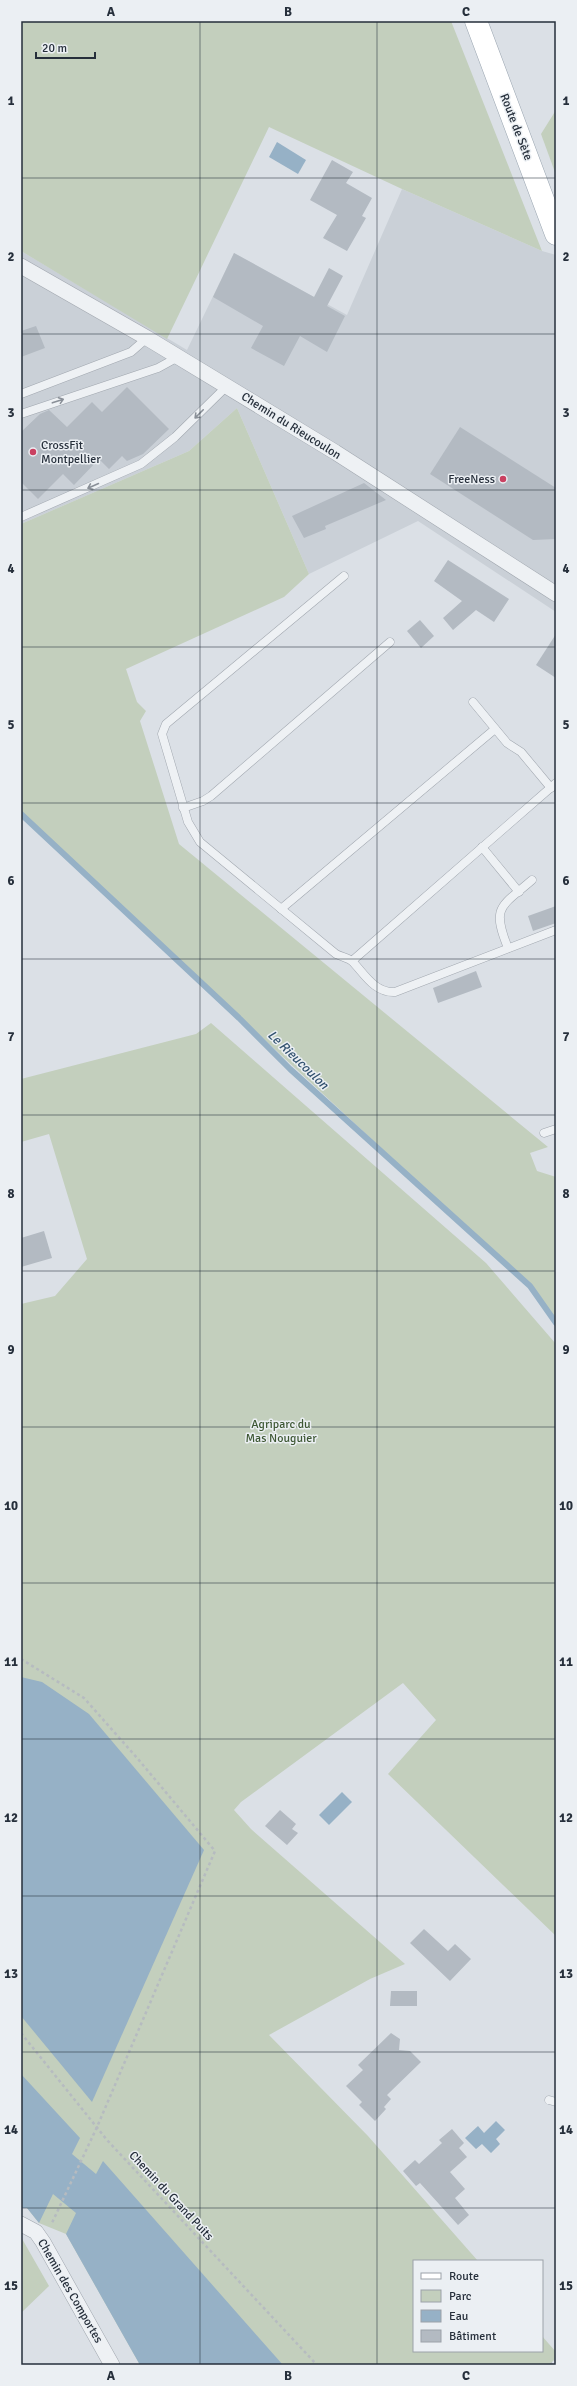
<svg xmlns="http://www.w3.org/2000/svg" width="577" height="2386" viewBox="0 0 577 2386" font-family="Signika,sans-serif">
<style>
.built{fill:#cad0d7}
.green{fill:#c3cfbd}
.water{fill:#96b1c6}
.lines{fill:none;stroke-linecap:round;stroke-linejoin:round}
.stream{stroke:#96b1c6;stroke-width:6}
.building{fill:#b3bac2}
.lane-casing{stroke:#a1a7af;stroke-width:9}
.street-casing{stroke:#a1a7af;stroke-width:16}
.primary-casing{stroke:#9ba6b1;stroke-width:23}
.path{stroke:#b6bbc0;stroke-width:2.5;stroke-dasharray:3 3;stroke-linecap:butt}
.lane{stroke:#eef1f4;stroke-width:8}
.street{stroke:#eef1f4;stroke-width:15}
.primary{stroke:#fff;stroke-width:22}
.oneway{stroke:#8a9098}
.grid{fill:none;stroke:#262f3b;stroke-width:1;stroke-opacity:0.55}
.poi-dot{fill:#ca4161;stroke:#ebeff3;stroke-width:1.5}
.labels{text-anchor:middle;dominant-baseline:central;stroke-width:3;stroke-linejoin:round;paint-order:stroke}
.street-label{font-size:12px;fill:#262f3b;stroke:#ebeff3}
.poi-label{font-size:12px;fill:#262f3b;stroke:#ebeff3;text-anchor:start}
.park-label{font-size:12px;fill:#3d5733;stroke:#ebeff3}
.water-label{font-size:13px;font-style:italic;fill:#31516e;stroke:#ebeff3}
.neatline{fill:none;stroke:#262f3b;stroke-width:1.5}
.grid-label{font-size:13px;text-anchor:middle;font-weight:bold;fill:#262f3b}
</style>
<rect width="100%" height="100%" fill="#dbe0e6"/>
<path class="built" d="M402 189 542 251 556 255V612L418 521 309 574 237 408 189 451 21 524V251L187 350 234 253 347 315Z"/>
<g class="green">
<path d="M21 21H451L542 251 402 189 269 127 167 339 21 251Z"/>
<path d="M556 110V175L541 134Z"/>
<path d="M237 408 309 574 284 597 126 669 137 702 146 711 140 721 179 844 548 1147 530 1153 537 1171 556 1177V1323L530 1286 21 814V524L189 451Z"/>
<path d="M211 1023 486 1263 556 1344V1936L388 1774 436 1720 403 1683 241 1802 234 1810 251 1829 405 1964 370 1979 269 2035 368 2136 478 2261H414V2351H542V2336L556 2352V2358L549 2365H140L66 2234 39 2223 27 2208H21V1304L55 1296 87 1259 49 1134 21 1142V1079L196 1034Z"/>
<path d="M21 2237 49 2286 21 2313Z"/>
</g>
<g class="water">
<path d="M277 142 306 160 298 174 269 157Z"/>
<path d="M21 1677 42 1682 89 1714 204 1850 92 2102 21 2016Z"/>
<path d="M342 1792 352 1802 329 1825 319 1815Z"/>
<path d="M21 2074 80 2138 72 2154 96 2174 103 2161 283 2365H140L66 2234 76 2213 53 2194 39 2223 27 2208H21Z"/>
<path d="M496 2121 505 2130 496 2139 500 2144 491 2153 482 2144 476 2149 465 2138 478 2126 484 2133Z"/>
</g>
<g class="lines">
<path class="stream" d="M21 814 239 1018 290 1069 530 1286 556 1323"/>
</g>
<g class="building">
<path d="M332 160 353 172 346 183 372 198 362 216 366 218 347 251 323 238 337 215 310 200Z"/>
<path d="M234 253 314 297 329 268 343 276 327 306 345 316 327 352 300 336 284 366 251 348 263 326 213 297Z"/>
<path d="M36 326 45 348 21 357V331Z"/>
<path d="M127 387 169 429 143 454 127 461 122 456 109 469 99 459 74 485 63 474 38 499 21 482V432L40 414 49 410 67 427 92 402 102 412Z"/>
<path d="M460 427 556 488V539L533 540 430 474Z"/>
<path d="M364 483 386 500 325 526 326 529 304 538 292 516Z"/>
<path d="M448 560 509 599 494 622 476 610 453 630 443 618 462 601 434 581Z"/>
<path d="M420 620 434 636 421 648 407 631Z"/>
<path d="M556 634V678L536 665Z"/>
<path d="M556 906V923L533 931 528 916Z"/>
<path d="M476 971 482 987 438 1003 433 988Z"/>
<path d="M44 1231 52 1258 21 1267V1238Z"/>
<path d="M280 1810 296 1824 292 1829 298 1833 287 1845 265 1826Z"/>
<path d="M424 1929 448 1951 455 1944 471 1959 450 1981 410 1943Z"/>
<path d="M391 1991H417V2006H390Z"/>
<path d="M391 2033 400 2039 399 2050 410 2051 421 2062 387 2095 391 2099 384 2107 386 2109 375 2121 359 2105 362 2102 346 2086 363 2070 358 2065Z"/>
<path d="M452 2129 464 2143 459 2148 467 2157 450 2172 465 2189 455 2198 469 2215 458 2225 420 2183 416 2186 403 2171 415 2160 419 2164 442 2143 439 2140Z"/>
</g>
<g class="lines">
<defs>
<g id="lane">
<path d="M21 394 131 352 147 338"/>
<path d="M21 414 158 368 178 357"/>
<path d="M21 517 141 464 175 437 227 386"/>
<path d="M344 576 166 724 162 734 188 822 200 842 336 954C342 957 349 958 353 962 365 975 375 993 395 992L556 930"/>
<path d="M473 702 507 743 521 752 551 788"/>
<path d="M183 808 203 801 211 796 390 642"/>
<path d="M482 847 519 892"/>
<path d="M281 909 495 729"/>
<path d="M508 948C491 906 501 907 532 880"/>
<path d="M352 961 556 783"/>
<path d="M544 1133 556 1129"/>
<path d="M549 2100 556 2102"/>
</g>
<g id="street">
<path d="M21 266 147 338 335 452 556 594"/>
<path d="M21 2224 36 2232 43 2242 112 2365"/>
</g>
<path id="primary" d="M476 21 556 234"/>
</defs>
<use href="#lane" class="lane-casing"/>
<use href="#street" class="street-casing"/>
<use href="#primary" class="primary-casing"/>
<g class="path">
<path d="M21 1659 84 1698 138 1759 215 1851 97 2127 51 2225"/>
<path d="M21 2033 107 2140 317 2365"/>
<path d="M550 2365 556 2360"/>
</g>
<use href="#lane" class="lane"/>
<use href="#street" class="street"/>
<use href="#primary" class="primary"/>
</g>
<defs><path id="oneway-shaft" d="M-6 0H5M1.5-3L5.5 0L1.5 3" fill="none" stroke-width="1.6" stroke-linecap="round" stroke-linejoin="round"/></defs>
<g class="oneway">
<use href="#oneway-shaft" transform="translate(58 401) rotate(-18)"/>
<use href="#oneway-shaft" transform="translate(199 414) rotate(135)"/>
<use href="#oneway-shaft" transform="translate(93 486) rotate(156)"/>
</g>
<path class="grid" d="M200 21V2365M377 21V2365M21 178H556M21 334H556M21 490H556M21 647H556M21 803H556M21 959H556M21 1115H556M21 1271H556M21 1427H556M21 1583H556M21 1739H556M21 1896H556M21 2052H556M21 2208H556"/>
<g class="poi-dot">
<circle cx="33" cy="452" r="4"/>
<circle cx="503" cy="479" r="4"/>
</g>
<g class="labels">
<g class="street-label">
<text transform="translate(516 127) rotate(69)">Route de Sète</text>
<text transform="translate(291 426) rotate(32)">Chemin du Rieucoulon</text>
<text transform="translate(171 2196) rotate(47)">Chemin du Grand Puits</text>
<text transform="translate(70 2291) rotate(60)">Chemin des Comportes</text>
</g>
<g class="poi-label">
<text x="41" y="445">CrossFit<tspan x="41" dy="14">Montpellier</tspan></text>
<text x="495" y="479" text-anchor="end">FreeNess</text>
</g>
<g class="park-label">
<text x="281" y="1424">Agriparc du<tspan x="281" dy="14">Mas Nouguier</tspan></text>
</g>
<g class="water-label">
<text transform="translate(298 1060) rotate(44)">Le Rieucoulon</text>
</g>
</g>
<rect width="577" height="2386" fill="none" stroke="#ebeff3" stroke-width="44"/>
<rect x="413" y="2260" width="130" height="92" fill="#ebeff3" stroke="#9ca2a9"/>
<rect x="421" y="2273" width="20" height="6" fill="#ffffff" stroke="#9ca2a9"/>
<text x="449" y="2280" font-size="12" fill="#262f3b">Route</text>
<rect x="421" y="2290" width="20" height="12" fill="#c3cfbd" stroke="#9ca2a9"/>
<text x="449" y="2300" font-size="12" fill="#262f3b">Parc</text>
<rect x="421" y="2310" width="20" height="12" fill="#96b1c6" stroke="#9ca2a9"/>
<text x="449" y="2320" font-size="12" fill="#262f3b">Eau</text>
<rect x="421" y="2330" width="20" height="12" fill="#b3bac2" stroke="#9ca2a9"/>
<text x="449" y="2340" font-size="12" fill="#262f3b">Bâtiment</text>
<path d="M36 52v6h59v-6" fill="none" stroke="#262f3b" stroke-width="2"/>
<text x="42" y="52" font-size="12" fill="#262f3b" stroke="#ebeff3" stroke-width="3" paint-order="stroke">20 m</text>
<rect x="22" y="22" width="533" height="2342" class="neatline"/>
<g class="grid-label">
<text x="111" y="16">A</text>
<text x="288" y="16">B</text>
<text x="466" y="16">C</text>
<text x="11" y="105">1</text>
<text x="566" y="105">1</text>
<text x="11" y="261">2</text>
<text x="566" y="261">2</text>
<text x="11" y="417">3</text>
<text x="566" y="417">3</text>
<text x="11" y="573">4</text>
<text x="566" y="573">4</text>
<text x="11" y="729">5</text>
<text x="566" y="729">5</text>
<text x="11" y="885">6</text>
<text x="566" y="885">6</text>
<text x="11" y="1041">7</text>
<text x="566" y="1041">7</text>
<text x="11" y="1198">8</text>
<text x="566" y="1198">8</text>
<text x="11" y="1354">9</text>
<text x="566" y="1354">9</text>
<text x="11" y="1510">10</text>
<text x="566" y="1510">10</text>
<text x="11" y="1666">11</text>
<text x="566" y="1666">11</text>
<text x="11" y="1822">12</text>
<text x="566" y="1822">12</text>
<text x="11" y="1978">13</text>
<text x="566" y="1978">13</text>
<text x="11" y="2134">14</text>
<text x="566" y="2134">14</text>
<text x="11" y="2290">15</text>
<text x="566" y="2290">15</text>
<text x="111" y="2380">A</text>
<text x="288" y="2380">B</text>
<text x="466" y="2380">C</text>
</g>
</svg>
